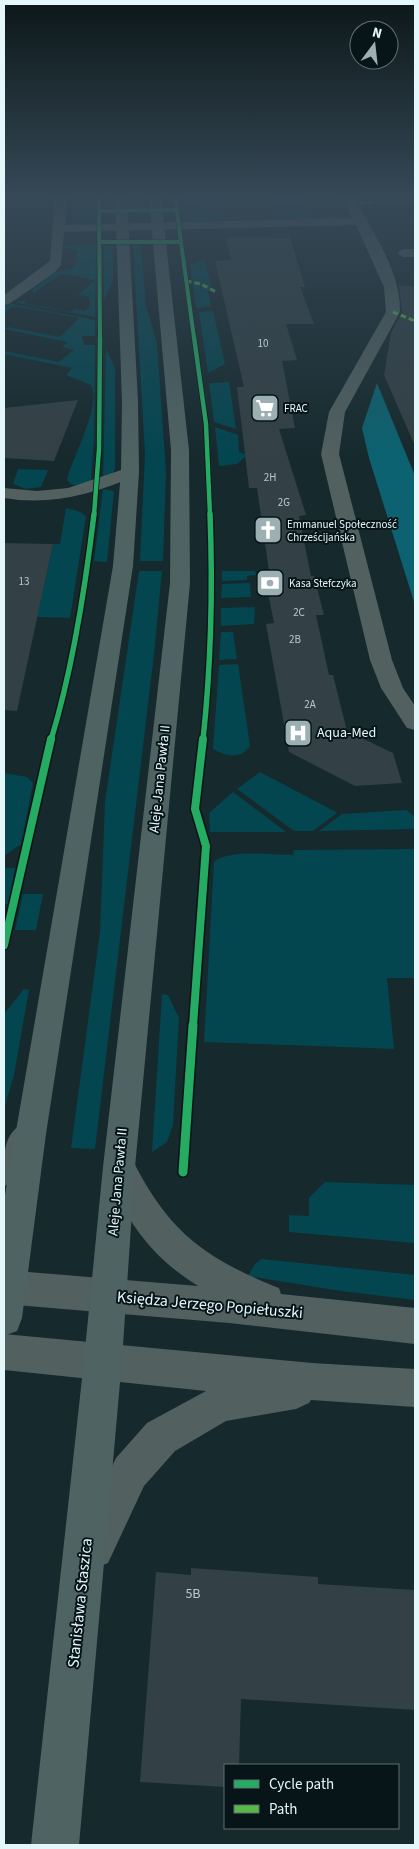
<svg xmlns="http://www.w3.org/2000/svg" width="419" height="1849" viewBox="0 0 419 1849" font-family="'Source Sans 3',sans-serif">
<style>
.green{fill:#034650}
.forest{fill:#0c6270}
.building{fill:#334045}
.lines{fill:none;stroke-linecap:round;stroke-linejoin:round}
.minor{fill:#526060;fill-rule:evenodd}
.tertiary{fill:#526060;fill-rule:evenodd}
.secondary{fill:#506363;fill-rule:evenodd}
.quiet{stroke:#58b947;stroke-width:3;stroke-dasharray:5.5 3;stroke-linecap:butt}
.cycleway-far4-casing{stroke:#071518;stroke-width:5}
.cycleway-far3-casing{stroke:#071518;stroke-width:6}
.cycleway-far2-casing{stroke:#071518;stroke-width:8}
.cycleway-far1-casing{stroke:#071518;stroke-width:11}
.cycleway-casing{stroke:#071518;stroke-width:12}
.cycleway-far4{stroke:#26ab63;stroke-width:4}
.cycleway-far3{stroke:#26ab63;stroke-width:4.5}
.cycleway-far2{stroke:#26ab63;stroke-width:5.5}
.cycleway-far1{stroke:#26ab63;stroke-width:8}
.cycleway{stroke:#26ab63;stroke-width:9}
.labels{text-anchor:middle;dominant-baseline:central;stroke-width:4;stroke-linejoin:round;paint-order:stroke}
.number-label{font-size:11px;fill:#b8c9ce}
.far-poi-label{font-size:11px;fill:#e4f7fb;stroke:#071518;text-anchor:start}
.poi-label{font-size:14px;fill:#e4f7fb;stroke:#071518;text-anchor:start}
.street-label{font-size:14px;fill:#e4f7fb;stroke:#071518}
.near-number-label{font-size:14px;fill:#b8c9ce}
.near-street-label{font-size:16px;fill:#e4f7fb;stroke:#071518}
</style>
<rect width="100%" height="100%" fill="#16292d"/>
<g class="green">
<path d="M271 198H303L312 218 344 215C330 222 290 220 274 217L276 213 284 212 283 207H276L274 200Z"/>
<path d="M191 199 218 207 214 208 222 211 216 212 217 215H226L222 220 192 221 183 218 182 215H199L213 213 182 214 180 202Z"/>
<path d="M98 209 97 221 85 222 72 220V210Z"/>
<path d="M91 244 96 246 95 317 14 302 28 300 23 303 71 312 75 309 85 311 90 306 89 297 78 295 95 280 62 274 35 291 36 294 31 291 56 272 71 269 75 264 77 250 64 248 65 245Z"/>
<path d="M133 245H141L146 306 157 343 166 472 163 561H140L145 454Z"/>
<path d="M104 246H113V280L104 300Z"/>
<path d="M205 260 211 287 208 291 211 306 198 308 196 306 190 264Z"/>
<path d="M11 304 95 320V336H82L84 345H95L94 438 91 483C82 485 73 488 67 480 72 457 102 406 91 385L66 375 72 368 4 354V351L59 362 74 350 62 347 68 342 4 329 8 327 60 337 79 318 13 306 4 313V308Z"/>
<path d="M213 311 225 364 208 373 199 312Z"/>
<path d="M106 349 115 368V469L113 473 103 478Z"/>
<path d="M229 382 236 429 214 422 209 383Z"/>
<path d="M215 427 238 435 239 452 247 455 237 464 219 466Z"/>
<path d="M18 469 48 470 41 487 26 489 13 484Z"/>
<path d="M103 489 114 491 107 562 94 561Z"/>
<path d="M66 508 78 511 86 516 70 618 37 617 53 544H60Z"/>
<path d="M139 571H162L154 654 95 1149 71 1148 100 932 105 802Z"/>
<path d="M222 571H255L256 575 247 576V580L222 581Z"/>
<path d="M250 583 251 597 221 598 222 584Z"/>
<path d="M255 607 254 624 221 626V608Z"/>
<path d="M221 632H233L237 659 219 660Z"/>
<path d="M238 664 250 746C241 760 225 756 213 749L219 665Z"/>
<path d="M260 772 336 812 337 813 313 831H294L237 789Z"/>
<path d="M4 773 27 777 33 783 21 844 4 856Z"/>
<path d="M233 792 286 832H210L209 813Z"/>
<path d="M406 810 415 817V829L319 831 342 814Z"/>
<path d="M415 849V978H387L394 1049 204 1042 214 862C229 849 273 855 293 855L294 850Z"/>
<path d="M4 868H15L8 904H4Z"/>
<path d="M23 894H43L36 930H15Z"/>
<path d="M24 989 29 990 14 1075 4 1109V1018L5 1013Z"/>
<path d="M162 994 168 995 179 1018 173 1125 167 1142 152 1152Z"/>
<path d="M325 1182 415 1185V1243L289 1232V1215L309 1216V1198Z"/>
<path d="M262 1259 415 1275V1300L341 1291 248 1276 255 1264Z"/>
</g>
<path class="forest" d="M377 383 415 476V605L369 458 362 428Z"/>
<g class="building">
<path d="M290 237 305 287H300L314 324H286L297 360 282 361 295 428 279 429 306 515 299 516 311 576H314L324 615H316L329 675H333L347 731 393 753 402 783 355 786 289 752 266 624 274 623 265 578H270L257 488H249L237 387H244L215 261 231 260 226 238Z"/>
<path d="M399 285 415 287V446L384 375 391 333 402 312Z"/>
<path d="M78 400 54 461 4 458V408Z"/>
<path d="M4 543 53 544 17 711 4 710Z"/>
<path d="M191 1568 318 1577V1584L415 1590V1710L241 1699 239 1765H225V1787L140 1782 156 1572 191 1575Z"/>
</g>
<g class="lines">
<g class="minor">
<path d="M55 198H67L65 225 353 218 342 198H354C373 232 401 272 400 312L345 412 339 454 392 660 403 688 415 706V730L407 728 381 688 370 660 321 454 329 412 386 312 384 287 356 225 64 232 61 265 54 273 9 304 4 305V295L50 261Z"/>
<path d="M415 249V257H403L397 253 403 249Z"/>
<path d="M130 467 136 468 139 472 136 476C93 494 51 506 4 498V488L37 491 68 488Z"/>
</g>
<g class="tertiary">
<path d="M30 1120 41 1124 46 1134 16 1181 4 1186C4 1158 0 1131 30 1120Z"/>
<path d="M119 1152 131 1157C168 1231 202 1257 279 1288L281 1294 415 1308V1344L229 1323 4 1304V1270L198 1286C147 1254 127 1220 103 1167L107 1157Z"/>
<path d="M4 1334 312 1363 415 1369V1407L311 1400 309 1403 296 1409 226 1421 175 1451 144 1486 108 1563 93 1569 78 1563 72 1548 116 1458 147 1423 206 1391 4 1370Z"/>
</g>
<g class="secondary">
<path d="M115 198H127L138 401 139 472 133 566 46 1134 22 1318 17 1331 4 1336V1201L113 566 121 472 122 401Z"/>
<path d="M149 198H161L189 450 190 583 135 1167 122 1360 79 1845H31L84 1360 103 1167 170 583 171 450Z"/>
</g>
<g class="quiet">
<path d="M351 203 415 201"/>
<path d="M186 281 201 284 216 292"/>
<path d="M393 312 415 321"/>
</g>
<defs>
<g id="cycleway-far4">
<path d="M99 198 100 338"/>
<path d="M175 198 194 338"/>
<path d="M100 211 176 210"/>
<path d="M100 242H181"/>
</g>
<g id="cycleway-far3">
<path d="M194 337 206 424 210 515"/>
<path d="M94 515 99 449 100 337"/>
</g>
<g id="cycleway-far2">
<path d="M51 740C73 668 85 590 94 514"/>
<path d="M203 740C211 665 213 590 210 514"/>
</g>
<g id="cycleway-far1">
<path d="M4 945 51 739"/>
<path d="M193 1026 206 846 195 809 203 739"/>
</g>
<path id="cycleway" d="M183 1172 193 1025"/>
</defs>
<use href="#cycleway-far4" class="cycleway-far4-casing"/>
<use href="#cycleway-far3" class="cycleway-far3-casing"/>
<use href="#cycleway-far2" class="cycleway-far2-casing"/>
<use href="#cycleway-far1" class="cycleway-far1-casing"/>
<use href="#cycleway" class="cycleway-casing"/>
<use href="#cycleway-far4" class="cycleway-far4"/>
<use href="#cycleway-far3" class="cycleway-far3"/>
<use href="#cycleway-far2" class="cycleway-far2"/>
<use href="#cycleway-far1" class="cycleway-far1"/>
<use href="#cycleway" class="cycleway"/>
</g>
<linearGradient id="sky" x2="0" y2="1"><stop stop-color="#0c1719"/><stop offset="0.43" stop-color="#364957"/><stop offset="1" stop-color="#364957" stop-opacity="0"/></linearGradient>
<rect width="419" height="457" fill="url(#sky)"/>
<defs>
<symbol id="supermarket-square" viewBox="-11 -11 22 22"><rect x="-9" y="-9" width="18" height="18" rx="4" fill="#9cafb3" stroke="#071518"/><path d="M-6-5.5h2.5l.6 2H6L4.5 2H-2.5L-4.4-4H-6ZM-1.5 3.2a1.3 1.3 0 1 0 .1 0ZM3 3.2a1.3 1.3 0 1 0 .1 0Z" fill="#fff"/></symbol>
<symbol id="church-square" viewBox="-11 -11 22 22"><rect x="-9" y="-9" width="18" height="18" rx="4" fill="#9cafb3" stroke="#071518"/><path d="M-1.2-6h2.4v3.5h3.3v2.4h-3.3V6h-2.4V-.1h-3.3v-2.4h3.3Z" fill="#fff"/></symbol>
<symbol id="bank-square" viewBox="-11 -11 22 22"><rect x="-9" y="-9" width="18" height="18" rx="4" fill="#9cafb3" stroke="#071518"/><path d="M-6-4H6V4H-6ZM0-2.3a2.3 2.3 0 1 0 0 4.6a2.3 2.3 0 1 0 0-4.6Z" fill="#fff"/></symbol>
<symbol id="hospital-square" viewBox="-11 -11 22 22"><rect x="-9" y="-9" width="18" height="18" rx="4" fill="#9cafb3" stroke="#071518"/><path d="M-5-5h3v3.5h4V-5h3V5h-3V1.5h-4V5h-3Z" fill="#fff"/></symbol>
</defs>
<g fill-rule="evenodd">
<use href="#supermarket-square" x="249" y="392" width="32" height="32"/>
<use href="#church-square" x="252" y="514" width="32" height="32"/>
<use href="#bank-square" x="254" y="567" width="32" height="32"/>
<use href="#hospital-square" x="282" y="717" width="32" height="32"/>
</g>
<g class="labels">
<g class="number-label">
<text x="263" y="343">10</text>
<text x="270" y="477">2H</text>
<text x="284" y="502">2G</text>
<text x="24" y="581">13</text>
<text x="299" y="612">2C</text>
<text x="295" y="639">2B</text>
<text x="310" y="704">2A</text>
</g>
<g class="far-poi-label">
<text x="284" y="408">FRAC</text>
<text x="287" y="524">Emmanuel Społeczność<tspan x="287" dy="13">Chrześcijańska</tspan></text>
<text x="289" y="583">Kasa Stefczyka</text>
</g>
<g class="poi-label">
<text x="317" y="733">Aqua-Med</text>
</g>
<g class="street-label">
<text transform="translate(160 779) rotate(-84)">Aleje Jana Pawła II</text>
<text transform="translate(118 1182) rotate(-85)">Aleje Jana Pawła II</text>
</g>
<g class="near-number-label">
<text x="193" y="1594">5B</text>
</g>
<g class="near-street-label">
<text transform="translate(210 1305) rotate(5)">Księdza Jerzego Popiełuszki</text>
<text transform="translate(80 1603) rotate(-84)">Stanisława Staszica</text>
</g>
</g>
<rect width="419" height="1849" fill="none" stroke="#e4f7fb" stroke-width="10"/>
<rect x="224" y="1764" width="175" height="65" fill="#071518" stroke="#5f6f73"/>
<rect x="234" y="1780" width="25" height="8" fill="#26ab63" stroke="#5f6f73"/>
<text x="269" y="1789" font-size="15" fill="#e4f7fb">Cycle path</text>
<rect x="234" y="1805" width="25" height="8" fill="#58b947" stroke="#5f6f73"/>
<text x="269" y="1814" font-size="15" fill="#e4f7fb">Path</text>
<g transform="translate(374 45) rotate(15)"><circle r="24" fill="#071518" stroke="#5f6f73"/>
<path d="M0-4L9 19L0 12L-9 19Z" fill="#9cafb3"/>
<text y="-8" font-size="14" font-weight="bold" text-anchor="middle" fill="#e4f7fb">N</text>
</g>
</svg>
